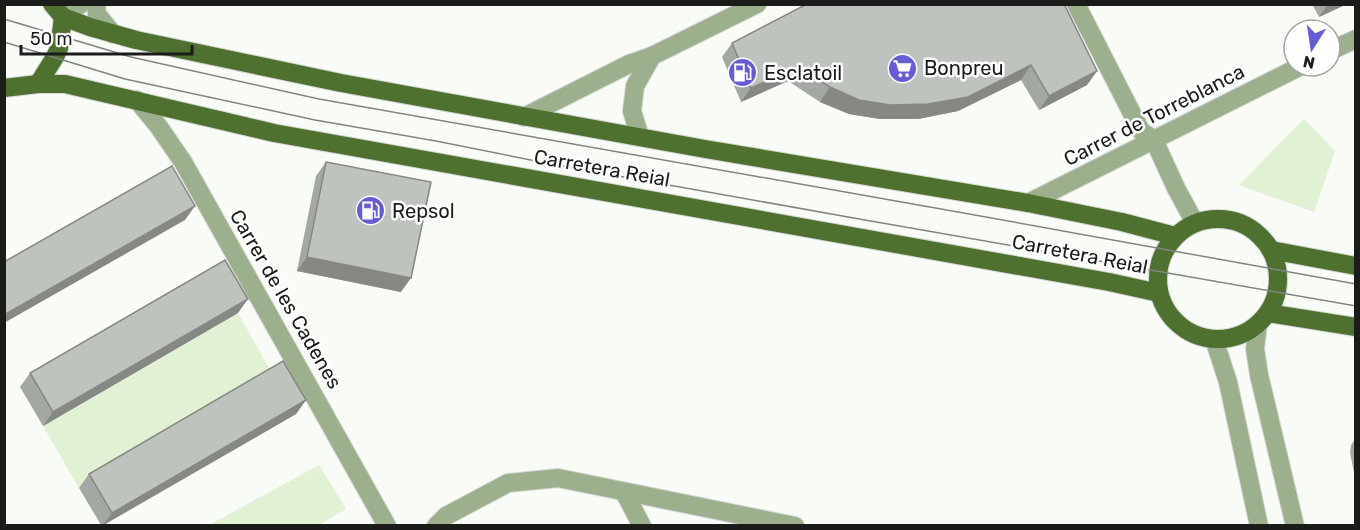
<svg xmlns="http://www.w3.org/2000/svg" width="1360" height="530" viewBox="0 0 1360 530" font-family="Rubik,sans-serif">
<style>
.green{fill:#e0f1d4}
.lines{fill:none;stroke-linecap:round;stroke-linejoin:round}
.minor-casing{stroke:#d4d7d3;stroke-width:20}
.major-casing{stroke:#d4d7d3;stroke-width:20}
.minor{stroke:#9cb08d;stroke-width:18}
.major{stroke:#4e7130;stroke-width:18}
.tram{stroke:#828581;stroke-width:1.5}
.wall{fill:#a4a8a3}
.shaded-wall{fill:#868884}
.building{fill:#bfc3bd;stroke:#868884;stroke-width:1.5}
.labels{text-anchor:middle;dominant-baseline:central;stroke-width:5;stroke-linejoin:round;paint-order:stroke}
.poi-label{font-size:20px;fill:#1a1c1a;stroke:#fff;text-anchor:start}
.street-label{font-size:20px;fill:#1a1c1a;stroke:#fff}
</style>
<rect width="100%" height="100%" fill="#f8fbf6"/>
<g class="green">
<path d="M1304 119 1335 151 1314 212 1239 185Z"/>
<path d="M238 313 273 375 79 488 43 426Z"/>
<path d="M319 465 346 509 319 525 214 526 213 523Z"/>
</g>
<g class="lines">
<defs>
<g id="minor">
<path d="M96 4 97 14 113 34"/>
<path d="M1076 4 1141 131 1154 140 1176 188 1195 223"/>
<path d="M63 17 81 4"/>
<path d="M1330 51 1356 39"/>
<path d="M137 100 159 127 183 162 387 526"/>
<path d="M524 117 629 64 652 56 757 4"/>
<path d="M640 137 632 111 635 86 652 56"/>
<path d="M1028 203 1301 66"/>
<path d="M1258 324 1255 349 1259 375 1295 526"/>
<path d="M1214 339 1228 382 1259 526"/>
<path d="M624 492 642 526"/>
<path d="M436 526 446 516 508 483 558 478 795 526"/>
</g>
<g id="major">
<path d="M52 4 63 17 90 27 136 40 341 83 705 149 1028 203 1122 222 1175 236"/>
<path d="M38 84 55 57 59 48 63 17"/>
<path d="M4 88 38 84H65L274 133 1109 282 1159 293"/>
<circle cx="1218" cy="279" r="60"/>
<path d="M1271 250 1356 266"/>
<path d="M1268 313 1356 327"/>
</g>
</defs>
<use href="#minor" class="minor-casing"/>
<use href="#major" class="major-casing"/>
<use href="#minor" class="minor"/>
<use href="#major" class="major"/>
<g class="tram">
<path d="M4 19 131 57 319 99 958 212 1356 284"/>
<path d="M4 42 125 79 315 120 436 141 551 164 865 220 1356 306"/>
</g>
</g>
<g class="wall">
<path d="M1312 4H1347L1319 17Z"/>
<path d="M732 43 1097 71 1087 85 1039 110 1021 80 958 111 918 119H880L849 114 820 102 788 81 741 102 722 57Z"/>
<path d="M326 162 401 292 297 271 316 176Z"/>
<path d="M238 313 43 426 20 387 30 373Z"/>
<path d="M306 400 296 414 104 525H101L79 488 89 474Z"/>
<path d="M1356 438V482L1350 453 1351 445Z"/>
</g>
<g class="shaded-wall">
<path d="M1330 4H1347L1319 17 1327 6Z"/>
<path d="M1031 65 1021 80 958 111 918 119H880L849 114 820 102 830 87Z"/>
<path d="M798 67 788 81 741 102 751 88Z"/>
<path d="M1097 71 1087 85 1039 110 1049 96Z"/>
<path d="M195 206 185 220 4 323V315Z"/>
<path d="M307 257 411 278 401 292 297 271Z"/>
<path d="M248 299 238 313 43 426 53 412Z"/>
<path d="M306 400 296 414 103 525 112 513Z"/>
</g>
<g class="building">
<path d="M807 4H1064L1097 71 1049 96 1031 65 968 97 928 104 890 105 859 100 830 87 798 67 751 88 732 43Z"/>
<path d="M326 162 431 182 411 278 307 257Z"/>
<path d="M172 166 195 206 4 315V262Z"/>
<path d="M225 260 248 299 53 412 30 373Z"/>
<path d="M283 361 306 400 112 513 89 474Z"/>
</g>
<defs>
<symbol id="supermarket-disc" viewBox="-11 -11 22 22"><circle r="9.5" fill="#665cd6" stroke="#fff"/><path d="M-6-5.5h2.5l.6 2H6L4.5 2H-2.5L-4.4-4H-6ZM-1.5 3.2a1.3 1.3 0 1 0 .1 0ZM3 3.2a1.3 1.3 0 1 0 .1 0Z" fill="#fff"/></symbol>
<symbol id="fuel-disc" viewBox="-11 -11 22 22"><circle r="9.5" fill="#665cd6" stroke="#fff"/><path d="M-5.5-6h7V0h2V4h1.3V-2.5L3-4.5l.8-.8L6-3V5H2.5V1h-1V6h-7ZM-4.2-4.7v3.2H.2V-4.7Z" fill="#fff"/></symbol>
</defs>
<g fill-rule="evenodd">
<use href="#supermarket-disc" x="886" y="52" width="33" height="33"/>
<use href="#fuel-disc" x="726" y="56" width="33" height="33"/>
<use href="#fuel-disc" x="354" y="194" width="33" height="33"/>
</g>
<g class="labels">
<g class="poi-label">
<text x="924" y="68">Bonpreu</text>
<text x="764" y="73">Esclatoil</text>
<text x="392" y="211">Repsol</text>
</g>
<g class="street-label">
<text transform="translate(1154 115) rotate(-27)">Carrer de Torreblanca</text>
<text transform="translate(602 168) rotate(10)">Carretera Reial</text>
<text transform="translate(1080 254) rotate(11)">Carretera Reial</text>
<text transform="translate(286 299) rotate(60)">Carrer de les Cadenes</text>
</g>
</g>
<rect width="1360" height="530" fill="none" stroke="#1a1c1a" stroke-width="12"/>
<g transform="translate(1312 48) rotate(192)"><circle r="28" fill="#ffffff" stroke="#a3a4a3" stroke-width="1.5"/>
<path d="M0-4.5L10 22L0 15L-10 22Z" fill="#665cd6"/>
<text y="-9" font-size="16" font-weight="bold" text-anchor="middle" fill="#1a1c1a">N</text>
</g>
<path d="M21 45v9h171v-9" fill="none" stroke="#1a1c1a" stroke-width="3"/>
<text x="30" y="45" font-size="18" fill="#1a1c1a" stroke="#ffffff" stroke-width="4.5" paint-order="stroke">50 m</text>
</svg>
